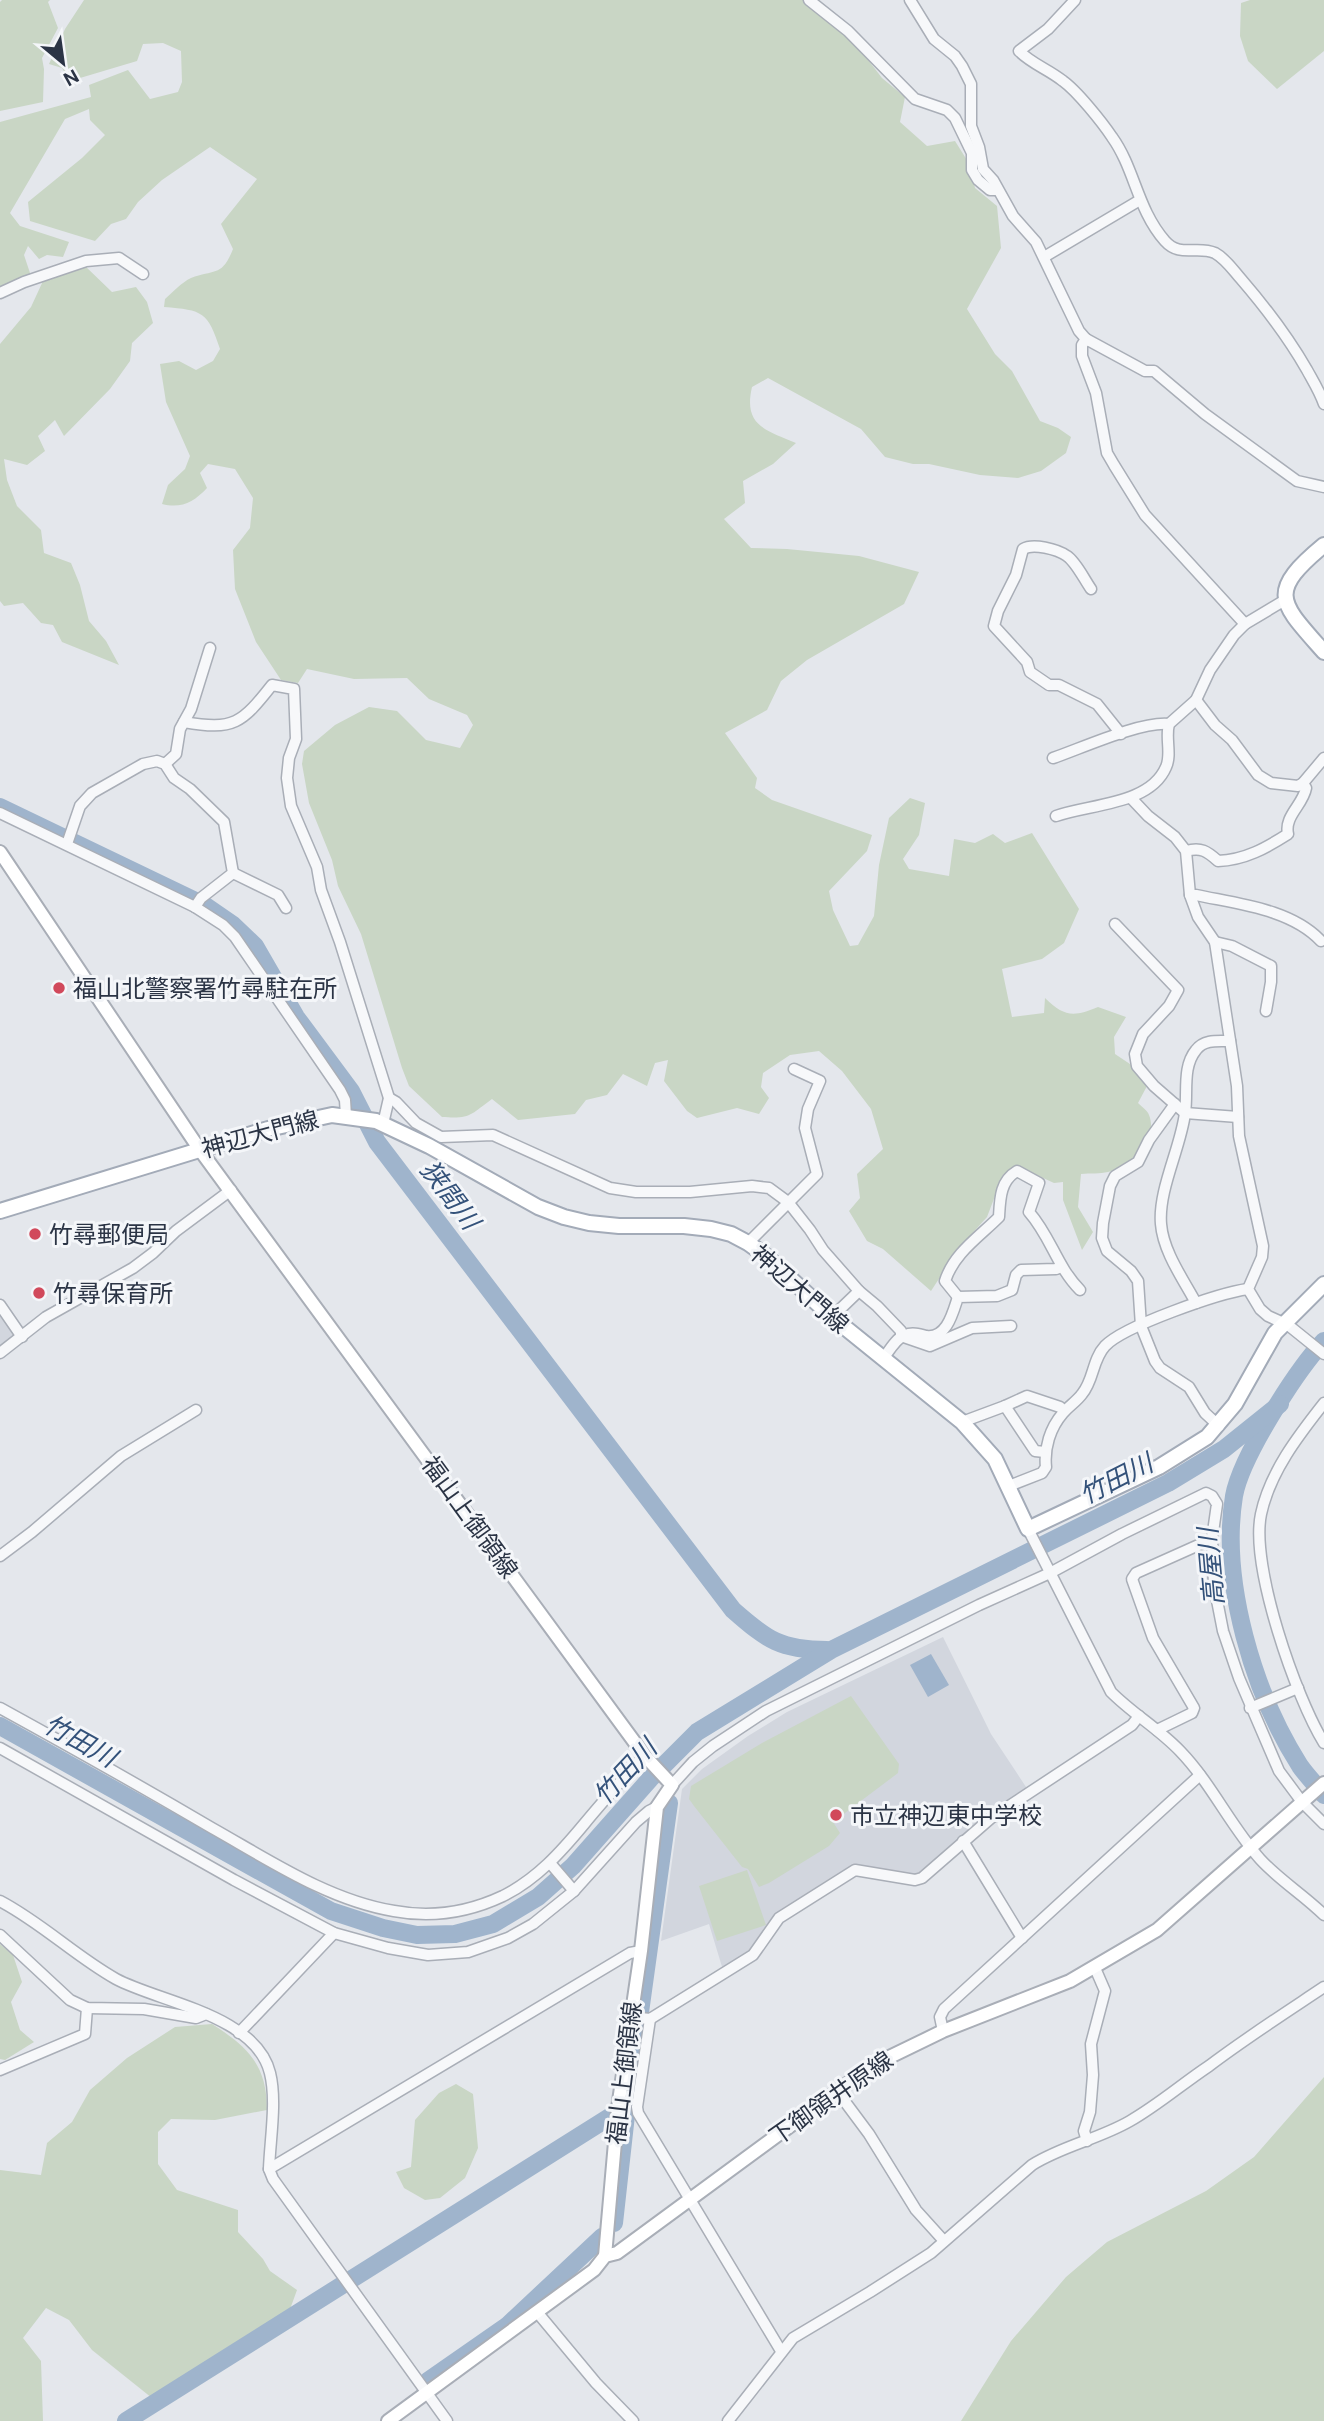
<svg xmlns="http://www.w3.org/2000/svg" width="1324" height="2421" viewBox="0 0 1324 2421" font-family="'DM Sans','Noto Sans JP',sans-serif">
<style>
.built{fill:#d2d6de}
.green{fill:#c9d6c5}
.water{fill:#9fb4cc}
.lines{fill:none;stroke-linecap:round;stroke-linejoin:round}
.river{stroke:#9fb4cc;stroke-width:18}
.street-casing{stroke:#a9aeb7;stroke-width:13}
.secondary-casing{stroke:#a9aeb7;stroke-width:16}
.primary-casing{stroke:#a3abb8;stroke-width:18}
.street{stroke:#f7f8fa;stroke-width:10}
.secondary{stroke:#fff;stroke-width:12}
.primary{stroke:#fff;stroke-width:14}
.poi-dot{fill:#d1495b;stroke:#f4f6f9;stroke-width:2.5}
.labels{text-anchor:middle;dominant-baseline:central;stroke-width:6;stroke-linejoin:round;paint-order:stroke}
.poi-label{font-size:24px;fill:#2b3445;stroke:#f4f6f9;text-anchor:start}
.street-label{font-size:24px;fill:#2b3445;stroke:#f4f6f9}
.water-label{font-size:26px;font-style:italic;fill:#34527a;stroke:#f4f6f9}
</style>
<rect width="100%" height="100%" fill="#e4e7ec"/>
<g class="built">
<path d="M0 1310 13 1330V1341L0 1351Z"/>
<path d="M943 1637 991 1734 1028 1790 923 1874 915 1878 854 1867 773 1918 750 1953 723 1970 709 1924 661 1941 682 1789 702 1769 748 1736 787 1712Z"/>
</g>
<g class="green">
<path d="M2 0H50L48 2 58 28 42 58 44 69 43 102 0 111V2Z"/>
<path d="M84 0H803L836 18 882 78 905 97 900 122 927 146 955 141 970 165 975 188 997 206 1001 248 967 309 995 354 1012 371 1040 421 1058 428 1071 437 1066 453 1041 471 1018 478 980 475 929 464H913L885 457 861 429 768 378 752 387C743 426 766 430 796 443L773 464 743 481 745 503 724 519 751 548 787 549 859 556 919 572 904 604 807 660 781 681 767 710 725 733 757 778 755 788 772 800 872 835 867 851 829 891 833 910 850 946 858 945 874 916 879 865 889 818 910 798 925 803 919 835 903 859 909 869 949 876 954 839 975 843 993 834 1005 843 1032 833 1079 909 1064 943 1042 959 1002 969 1012 1017 1044 1013 1045 998C1064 1017 1074 1017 1098 1007L1126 1017 1114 1037 1115 1054 1130 1064 1147 1086 1138 1103C1142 1107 1148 1111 1149 1115 1159 1140 1130 1166 1108 1172 1100 1174 1090 1173 1081 1174L1078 1207 1093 1232 1082 1250 1063 1200V1182L1054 1183 1017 1166 1003 1175 987 1217 959 1248 931 1291 883 1249 867 1241 849 1211 860 1198 857 1174 883 1149 871 1109 842 1071 819 1051 790 1055 763 1073 761 1087 769 1098 759 1114 737 1108 697 1118 687 1111 664 1081 668 1060 655 1063 647 1086 623 1074 607 1095 586 1100 575 1114 518 1120 492 1099C470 1115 471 1119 442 1117L409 1086 402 1068 361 934 338 886 332 860 309 803 302 764 304 751 335 725 369 707 397 711 426 740 460 748 473 725 467 715 429 699 407 678 354 679 307 669 298 683 281 680 256 642 235 589 233 550 250 528 253 498 235 469 208 464 200 473 207 488C194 502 181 509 162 504L168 485 185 469 190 456 166 402 160 364 179 361 196 370 213 361 220 349C208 312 203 310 164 307L165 299C172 293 182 282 191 278 215 269 222 277 233 249L221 224 257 179 210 147 162 180 138 202 126 219 111 224 95 241 30 221 28 202 82 158 105 135 90 120 89 109 65 119 10 213 20 226 69 242 63 257 47 255 39 259 28 246 24 255 31 276 0 287V122L91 97 89 85 128 70 150 99 178 92 182 82 181 51 163 43 143 44 137 61 70 81 62 68 49 64 65 29Z"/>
<path d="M1250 0H1324V51L1277 89 1248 61 1240 36 1241 3Z"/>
<path d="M85 266 112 292 136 287 147 302 153 323 132 343 130 361 110 389 64 436 55 420 38 436 45 451 27 465 4 459 7 480 17 506 41 530 44 553 71 563 80 585 89 621 106 641 119 665 62 642 53 625 41 623 23 603 4 606 0 601V344L31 307 43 281Z"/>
<path d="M851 1696 899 1764 898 1773 833 1822 840 1833 829 1846 769 1883 759 1887 748 1869 742 1867 694 1806 689 1799 691 1786 762 1743Z"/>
<path d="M747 1870 766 1925 717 1941 699 1886Z"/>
<path d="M0 1944 13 1955 22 1982 11 2002 20 2030 34 2042 5 2060 0 2059Z"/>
<path d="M212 2024C248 2047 267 2065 267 2110L215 2120 171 2119 158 2132V2164L177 2190 238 2210V2232L263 2259 270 2271 297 2290 289 2312 152 2398 92 2350 69 2320 46 2308 23 2338 41 2361 43 2421H0V2170L41 2175 47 2143 72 2122 90 2090 127 2058 175 2027Z"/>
<path d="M1324 2077V2421H961L1011 2341 1066 2277 1107 2242 1206 2191 1254 2157Z"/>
<path d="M456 2084 473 2094 478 2148 465 2178 440 2198 425 2200 404 2188 396 2172 411 2167 415 2120 439 2093Z"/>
</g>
<path class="water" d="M931 1654 949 1685 928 1697 910 1665Z"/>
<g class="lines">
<g class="river">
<path d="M0 807 204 905 233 925 255 946 296 1017 351 1091 377 1142 733 1610C767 1640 781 1650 827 1650"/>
<path d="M1324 1341C1296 1371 1241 1457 1234 1496 1220 1582 1254 1694 1300 1766 1307 1776 1316 1785 1324 1795"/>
<path d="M0 1726 331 1911 383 1928 417 1935 455 1934 493 1924 538 1897 573 1866 650 1779 697 1732 831 1650 1168 1483 1224 1449 1280 1404"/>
<path d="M614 2223 627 2106 669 1803"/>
<path d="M428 2381 507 2326 602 2237"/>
<path d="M126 2421 627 2106"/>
</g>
<defs>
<g id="street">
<path d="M809 0 848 31 915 99 947 110 955 118 972 153V170L978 180 990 190H997"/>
<path d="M910 0 934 39 955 56 962 66 971 84V126L979 147 983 169 993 180 1013 216 1036 242 1079 331 1086 339 1082 345V356L1096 393 1107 453 1114 465 1145 515 1245 624"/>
<path d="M1075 0 1048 29 1019 51C1032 64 1048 69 1063 81 1077 91 1102 122 1112 137 1135 169 1137 209 1165 241 1180 258 1197 245 1215 253 1226 259 1233 270 1241 279 1266 308 1288 337 1307 370 1313 381 1320 392 1324 404"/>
<path d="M1044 257 1140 200"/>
<path d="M0 293 24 282 86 261 119 258 143 274"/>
<path d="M1086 339 1145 371H1154L1205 414 1297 481 1324 487"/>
<path d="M1091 589C1084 579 1076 562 1067 556 1057 549 1033 543 1023 549L1016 575 998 611 994 626 1027 662 1030 672 1049 685H1059L1097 704 1121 734"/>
<path d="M1196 700 1215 725 1232 740 1258 775 1271 783 1298 786 1303 783 1324 758"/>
<path d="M184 722C234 731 242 723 272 685L294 689 296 739 289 758 287 778 291 806 317 867 321 890 340 942 389 1098 383 1124"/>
<path d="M1053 758C1082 748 1141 721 1169 724"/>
<path d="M165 764 176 754 180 729 191 709 210 648"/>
<path d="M1131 798 1148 816 1175 837 1186 851 1190 895 1198 917 1215 942 1237 1086 1239 1136 1263 1246 1262 1257 1248 1289 1260 1309 1268 1316 1288 1325 1324 1354"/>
<path d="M0 813 195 907 223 925 235 937 340 1090 345 1100 346 1116"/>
<path d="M1056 816C1089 804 1150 805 1166 767 1172 754 1165 738 1169 724L1196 700 1210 670 1234 635 1245 624 1285 600"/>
<path d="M67 844 80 806 92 793 143 764 157 761 165 764 174 778 190 789 224 822 233 873 201 898 195 907"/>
<path d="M1186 851C1201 847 1207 851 1218 861 1245 860 1266 848 1288 834 1284 816 1303 805 1306 788L1303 783"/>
<path d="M233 873 278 895 286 908"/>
<path d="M1190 895H1196C1238 904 1291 909 1321 941"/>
<path d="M1115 924 1178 990 1169 1006 1143 1034 1135 1054 1137 1066 1154 1086 1185 1113 1238 1117"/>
<path d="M1215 942 1232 946 1271 966V982L1266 1011"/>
<path d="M389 1098 396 1102 416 1123 441 1137 493 1135 610 1188 636 1192H690L752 1186 769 1188 788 1202 810 1230 823 1250 859 1291 877 1306 901 1331V1336L930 1346 972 1328 1011 1326"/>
<path d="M1175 1104 1149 1140 1138 1162 1115 1176 1110 1186 1103 1223 1102 1238 1107 1251 1131 1271 1138 1281 1141 1326 1155 1361 1160 1368 1189 1387 1205 1413 1219 1426"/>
<path d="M748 1243 817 1174 805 1128 808 1109 820 1081 794 1069"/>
<path d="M958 1297 945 1281C954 1253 979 1237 999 1217 1000 1199 1000 1181 1017 1171L1039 1183 1029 1212C1051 1237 1057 1267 1080 1290"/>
<path d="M1196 1303C1183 1279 1163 1251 1161 1224 1158 1190 1181 1147 1185 1113 1188 1092 1182 1067 1196 1050 1204 1039 1218 1041 1230 1041"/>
<path d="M0 1305 22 1337"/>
<path d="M832 1317 859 1291"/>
<path d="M0 1353 46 1317 133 1268 153 1253 176 1231 231 1190"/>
<path d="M883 1359C889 1351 896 1338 905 1335 912 1332 919 1334 926 1336 947 1339 953 1312 958 1297L997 1296 1012 1290 1016 1275 1021 1270 1056 1269 1061 1267"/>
<path d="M1324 1403C1298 1436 1270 1472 1261 1514 1250 1566 1296 1698 1324 1743"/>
<path d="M1005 1406 1027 1396 1060 1407 1064 1411"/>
<path d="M962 1422 1005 1406 1035 1451 1045 1452"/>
<path d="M1009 1486 1042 1473 1046 1467C1044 1448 1050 1428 1063 1413 1069 1406 1077 1401 1082 1394 1094 1380 1092 1360 1105 1346 1124 1326 1219 1293 1248 1289"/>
<path d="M1028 1529 1111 1692C1133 1714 1159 1729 1180 1751 1211 1783 1230 1825 1260 1859 1279 1880 1304 1895 1324 1915"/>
<path d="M0 1556 32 1532 121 1456 196 1410"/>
<path d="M0 1708C71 1747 142 1787 212 1828 269 1860 328 1900 394 1911 431 1918 469 1912 503 1896 537 1879 561 1852 585 1823 604 1800 624 1778 644 1755"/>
<path d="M1250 1708 1298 1688"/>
<path d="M1157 1730 1192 1713 1194 1708 1153 1638 1132 1579 1136 1573 1212 1539"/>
<path d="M0 1748 234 1880 334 1933 388 1948 428 1955 468 1952 508 1938 533 1924 574 1891 636 1822 649 1811 657 1807"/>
<path d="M672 1785 693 1762 713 1746 766 1711 979 1605 1050 1573 1122 1534 1206 1493 1212 1496 1217 1504 1212 1539 1214 1585 1223 1631 1239 1678 1279 1771 1302 1802 1324 1824"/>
<path d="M963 1841 1022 1938"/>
<path d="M550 1863 574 1891"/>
<path d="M0 1901C42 1923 75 1956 116 1979 159 2002 256 2015 270 2073 277 2101 270 2140 269 2169L273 2179 447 2421"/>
<path d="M0 1935 70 2000 87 2008 144 2009 196 2018 206 2014"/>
<path d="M630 2017 650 2019 753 1955 779 1918 855 1870 915 1880 922 1878 991 1818 1132 1725 1139 1716"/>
<path d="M650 2019 637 2107 638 2113 781 2351"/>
<path d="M943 2031 940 2017 944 2009 1200 1775"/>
<path d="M239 2033 334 1933"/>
<path d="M0 2070 85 2034 87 2008"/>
<path d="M837 2091 869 2134 916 2210 944 2241"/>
<path d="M1087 2141 1084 2131 1090 2112 1093 2075 1091 2044 1105 1991 1095 1968"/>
<path d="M269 2169 630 1953 641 1951"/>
<path d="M537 2312 596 2383 633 2421"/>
<path d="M728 2421 793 2338 870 2292 931 2253 1032 2165C1062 2146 1099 2139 1130 2121 1158 2105 1182 2084 1209 2066 1246 2038 1285 2013 1324 1987"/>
</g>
<g id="secondary">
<path d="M0 852 200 1150 644 1755 672 1785 657 1807 641 1951 618 2108 605 2256"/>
<path d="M388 2421 594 2270 605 2256 617 2253 873 2065 943 2031 1070 1981 1157 1930 1324 1783"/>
</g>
<g id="primary">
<path d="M1324 545C1266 593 1280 602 1324 652"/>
<path d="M0 1211 268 1129 332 1115 376 1121 429 1146 538 1207 564 1217 589 1223 619 1226H684L711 1229 731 1234 748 1243 766 1256 832 1317 962 1422 995 1459 1028 1529 1159 1467 1207 1437 1235 1404 1275 1333 1324 1284"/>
</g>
</defs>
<use href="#street" class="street-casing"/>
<use href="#secondary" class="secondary-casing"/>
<use href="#primary" class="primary-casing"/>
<use href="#street" class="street"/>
<use href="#secondary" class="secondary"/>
<use href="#primary" class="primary"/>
</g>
<g class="poi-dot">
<circle cx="59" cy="988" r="7"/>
<circle cx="35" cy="1234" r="7"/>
<circle cx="39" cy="1293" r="7"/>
<circle cx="836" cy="1815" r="7"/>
</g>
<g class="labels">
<g class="poi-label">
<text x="73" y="988">福山北警察署竹尋駐在所</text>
<text x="49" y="1234">竹尋郵便局</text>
<text x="53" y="1293">竹尋保育所</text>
<text x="850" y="1815">市立神辺東中学校</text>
</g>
<g class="street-label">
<text transform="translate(260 1134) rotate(-15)">神辺大門線</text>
<text transform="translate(800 1289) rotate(41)">神辺大門線</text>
<text transform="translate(470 1517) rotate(54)">福山上御領線</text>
<text transform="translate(624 2073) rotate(-83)">福山上御領線</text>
<text transform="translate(831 2098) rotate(-35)">下御領井原線</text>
</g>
<g class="water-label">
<text transform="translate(450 1195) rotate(53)">狭間川</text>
<text transform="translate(1116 1479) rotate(-27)">竹田川</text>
<text transform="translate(1211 1567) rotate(-95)">高屋川</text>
<text transform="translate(80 1741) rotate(29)">竹田川</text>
<text transform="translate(625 1772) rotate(-47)">竹田川</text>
</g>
</g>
<g transform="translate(63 63) rotate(151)" stroke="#f4f6f9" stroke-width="5" paint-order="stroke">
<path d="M0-5L12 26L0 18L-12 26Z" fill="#2b3445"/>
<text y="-10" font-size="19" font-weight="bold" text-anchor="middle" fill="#2b3445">N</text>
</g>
</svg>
